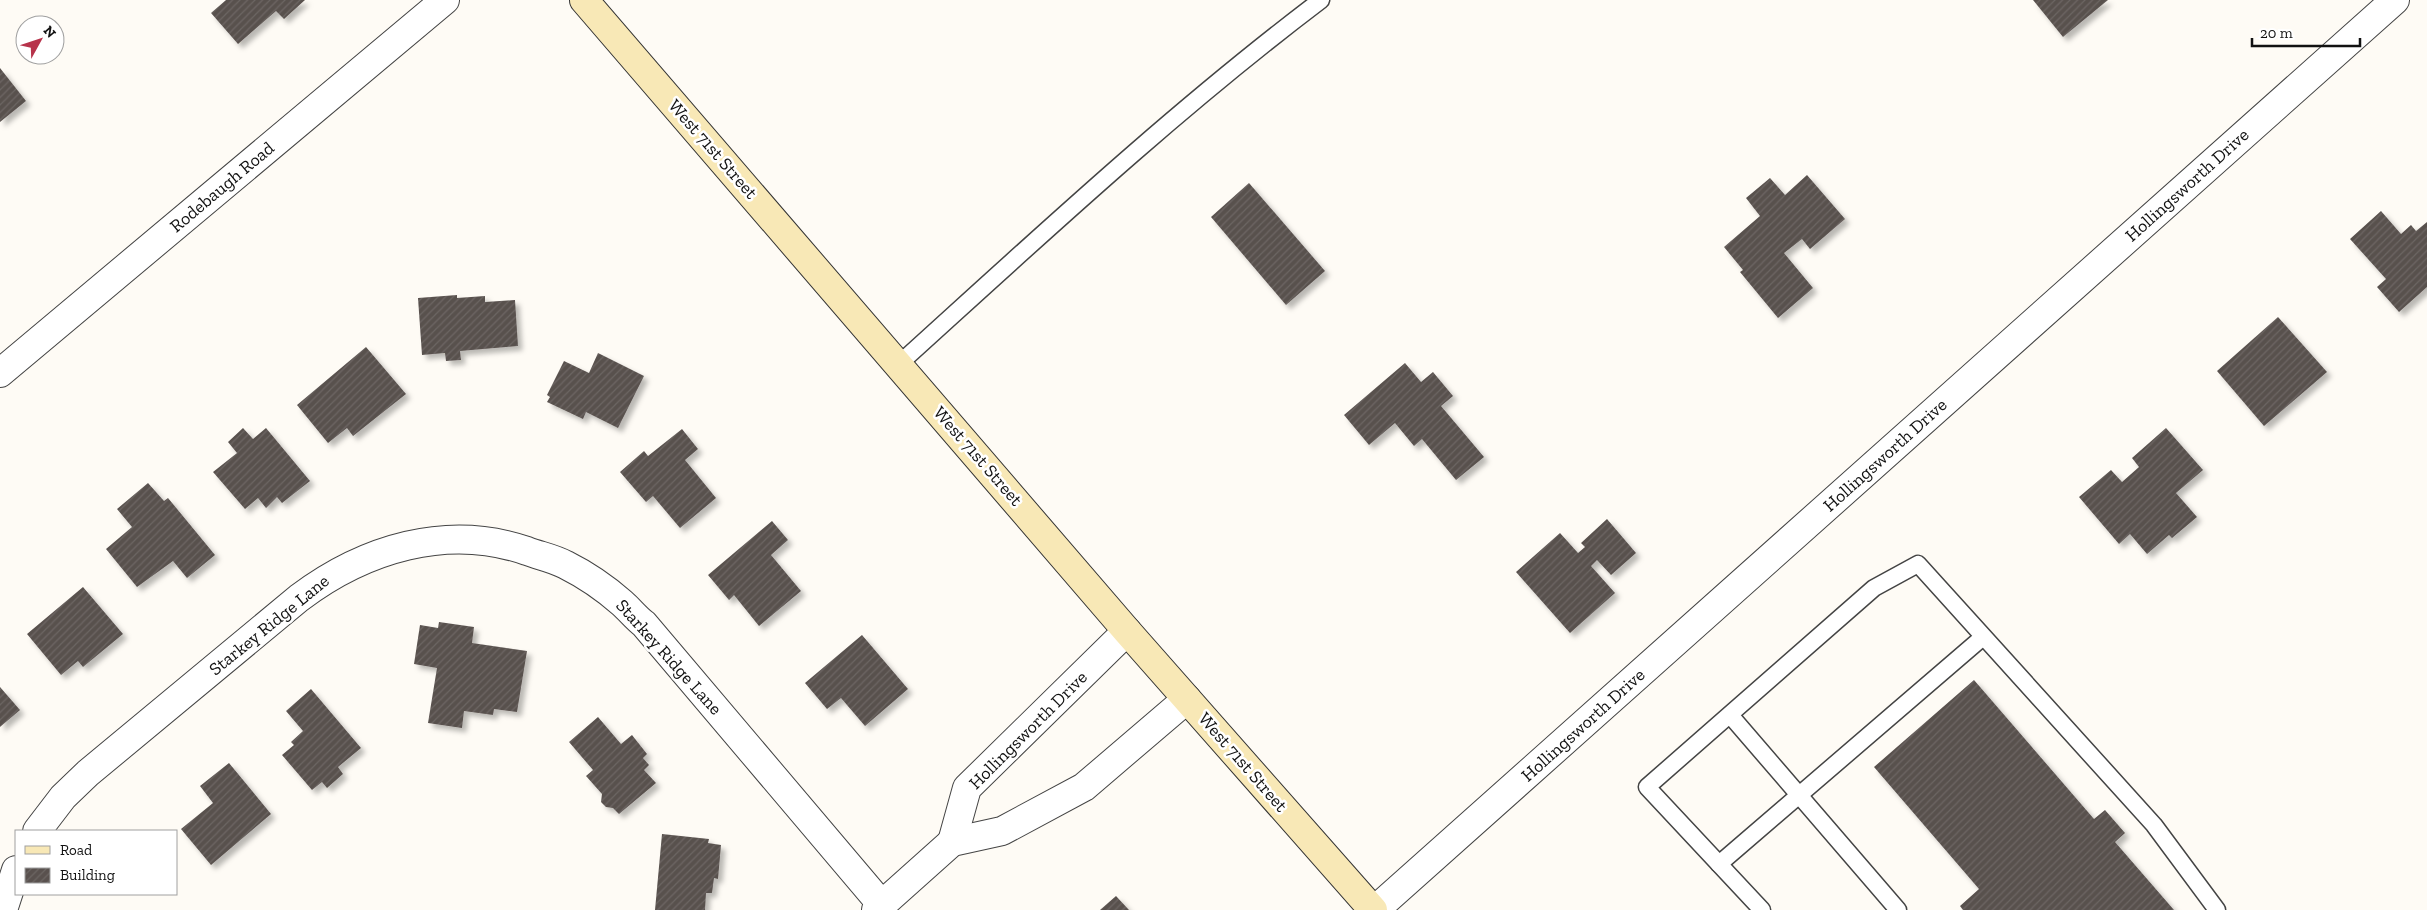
<svg xmlns="http://www.w3.org/2000/svg" width="2427" height="910" viewBox="0 0 2427 910" font-family="'Zilla Slab',serif">
<style>
.building{fill:url(#building-hatch);filter:url(#shadow)}
.lines{fill:none;stroke-linecap:round;stroke-linejoin:round}
.service-casing{stroke:#444;stroke-width:19}
.minor-casing{stroke:#444;stroke-width:30}
.tertiary-casing{stroke:#444;stroke-width:30}
.secondary-casing{stroke:#333;stroke-width:30}
.service{stroke:#fff;stroke-width:16}
.minor{stroke:#fff;stroke-width:28}
.tertiary{stroke:#fff;stroke-width:28}
.secondary{stroke:#f8e8b6;stroke-width:28}
.labels{text-anchor:middle;dominant-baseline:central;stroke-width:5;stroke-linejoin:round;paint-order:stroke}
.street-label{font-size:18px;fill:#111;stroke:#fff}
</style>
<defs>
<pattern id="building-hatch" width="6" height="6" patternUnits="userSpaceOnUse" patternTransform="scale(1.25)"><rect width="6" height="6" fill="#59514e"/><path d="M-1 1l2-2M0 6l6-6M5 7l2-2" fill="none" stroke="#6c6663"/></pattern>
<filter id="shadow"><feDropShadow dx="4.5" dy="4.5" stdDeviation="2.5" flood-color="#0004"/></filter>
</defs>
<rect width="100%" height="100%" fill="#fefbf5"/>
<g class="building">
<path d="M226 0H305L284 19 276 11 238 44 211 13Z"/>
<path d="M2033 0H2108L2063 37Z"/>
<path d="M0 68 26 101 0 122Z"/>
<path d="M1807 175 1845 219 1810 249 1802 239 1784 253 1813 288 1778 318 1740 272 1743 270 1724 247 1760 216 1746 198 1770 178 1785 195Z"/>
<path d="M1249 183 1325 271 1286 305 1211 217Z"/>
<path d="M2381 211 2401 234 2411 225 2416 231 2427 222V287L2399 312 2377 287 2386 279 2350 239Z"/>
<path d="M457 295V298L485 296V302L515 300 518 346 460 351 461 360 446 361 445 353 422 355 418 298Z"/>
<path d="M2278 317 2327 372 2264 426 2217 371Z"/>
<path d="M366 347 406 394 353 436 347 428 328 443 297 405Z"/>
<path d="M598 353 644 376 618 428 586 412 583 419 547 402 550 397 547 395 564 361 589 373Z"/>
<path d="M1405 363 1421 382 1433 372 1453 396 1441 406 1484 457 1456 480 1422 439 1414 446 1395 423 1369 445 1344 415Z"/>
<path d="M243 428 253 439 266 428 310 481 282 503 277 497 266 508 258 498 245 509 213 472 237 453 228 442Z"/>
<path d="M2166 428 2203 470 2176 493 2197 517 2172 538 2169 535 2147 554 2130 534 2119 544 2079 497 2111 470 2122 482 2139 467 2132 458Z"/>
<path d="M682 429 698 449 685 460 716 498 680 528 653 496 646 502 620 472 644 451 648 456Z"/>
<path d="M148 483 164 501 168 498 215 555 187 578 173 561 137 587 106 549 132 527 117 509Z"/>
<path d="M1607 519 1636 553 1611 575 1597 560 1591 566 1615 593 1570 633 1516 572 1560 533 1578 553 1585 547 1581 543Z"/>
<path d="M772 521 788 540 771 555 801 591 759 626 734 595 729 600 708 575Z"/>
<path d="M83 587 123 634 83 667 78 661 61 675 27 634Z"/>
<path d="M439 622 474 627 472 643 527 651 517 712 494 709 493 715 464 711 462 728 428 723 437 668 414 664 420 625 438 628Z"/>
<path d="M862 635 908 689 865 726 841 698 827 709 805 683Z"/>
<path d="M1974 680 2094 819 2105 810 2125 833 2115 842 2174 910H1963L1960 906 1979 889 1874 767Z"/>
<path d="M0 687 20 710 0 727Z"/>
<path d="M311 689 361 748 338 767 343 774 327 788 322 782 312 790 282 755 294 745 291 742 303 731 286 711Z"/>
<path d="M598 717 621 744 632 735 647 754 643 758 649 765 644 770 656 783 619 814 613 808 606 807 601 802 602 794 586 776 593 770 569 742Z"/>
<path d="M229 763 271 814 211 865 181 829 213 803 200 786Z"/>
<path d="M662 834 709 839 708 843 721 845 718 879 714 878 712 893H706L705 910H655Z"/>
<path d="M1116 896 1129 910H1100Z"/>
</g>
<g class="lines">
<defs>
<g id="service">
<path d="M899 364C1036 240 1173 112 1321 0"/>
<path d="M1730 715 1898 910"/>
<path d="M1719 864 1983 637"/>
<path d="M1762 910 1647 787 1874 588 1918 564 2154 825 2217 910"/>
</g>
<g id="minor">
<path d="M37 831 63 797 88 773 299 598C364 549 447 523 527 551 540 556 553 558 566 565 586 575 605 588 622 603 630 610 636 618 644 624L882 905"/>
<path d="M952 842 967 788 1127 631"/>
<path d="M3 910 16 870"/>
<path d="M876 910 952 842 1002 831 1084 787 1187 699"/>
<path d="M1375 910 2395 0"/>
</g>
<path id="tertiary" d="M0 373 445 0"/>
<path id="secondary" d="M584 0 1127 631 1373 910"/>
</defs>
<use href="#service" class="service-casing"/>
<use href="#minor" class="minor-casing"/>
<use href="#tertiary" class="tertiary-casing"/>
<use href="#secondary" class="secondary-casing"/>
<use href="#service" class="service"/>
<use href="#minor" class="minor"/>
<use href="#tertiary" class="tertiary"/>
<use href="#secondary" class="secondary"/>
</g>
<g class="labels">
<g class="street-label">
<text transform="translate(713 149) rotate(49)">West 71st Street</text>
<text transform="translate(2187 185) rotate(-42)">Hollingsworth Drive</text>
<text transform="translate(222 187) rotate(-40)">Rodebaugh Road</text>
<text transform="translate(1885 455) rotate(-42)">Hollingsworth Drive</text>
<text transform="translate(978 456) rotate(49)">West 71st Street</text>
<text transform="translate(269 625) rotate(-39)">Starkey Ridge Lane</text>
<text transform="translate(669 657) rotate(48)">Starkey Ridge Lane</text>
<text transform="translate(1583 725) rotate(-42)">Hollingsworth Drive</text>
<text transform="translate(1028 730) rotate(-45)">Hollingsworth Drive</text>
<text transform="translate(1243 762) rotate(49)">West 71st Street</text>
</g>
</g>
<rect x="15" y="830" width="162" height="65" fill="#ffffff" stroke="#a0a0a0"/>
<rect x="25" y="846" width="25" height="8" fill="#f8e8b6" stroke="#a0a0a0"/>
<text x="60" y="855" font-size="15" fill="#111111">Road</text>
<rect x="25" y="868" width="25" height="15" fill="url(#building-hatch)" stroke="#a0a0a0"/>
<text x="60" y="880" font-size="15" fill="#111111">Building</text>
<g transform="translate(40 40) rotate(50)"><circle r="24" fill="#ffffff" stroke="#a0a0a0"/>
<path d="M0-4L9 19L0 12L-9 19Z" fill="#b7334b"/>
<text y="-8" font-size="14" font-weight="bold" text-anchor="middle" fill="#111111">N</text>
</g>
<path d="M2252 38v8h108v-8" fill="none" stroke="#111111" stroke-width="2.5"/>
<text x="2260" y="38" font-size="15" fill="#111111" stroke="#ffffff" stroke-width="4" paint-order="stroke">20 m</text>
</svg>
